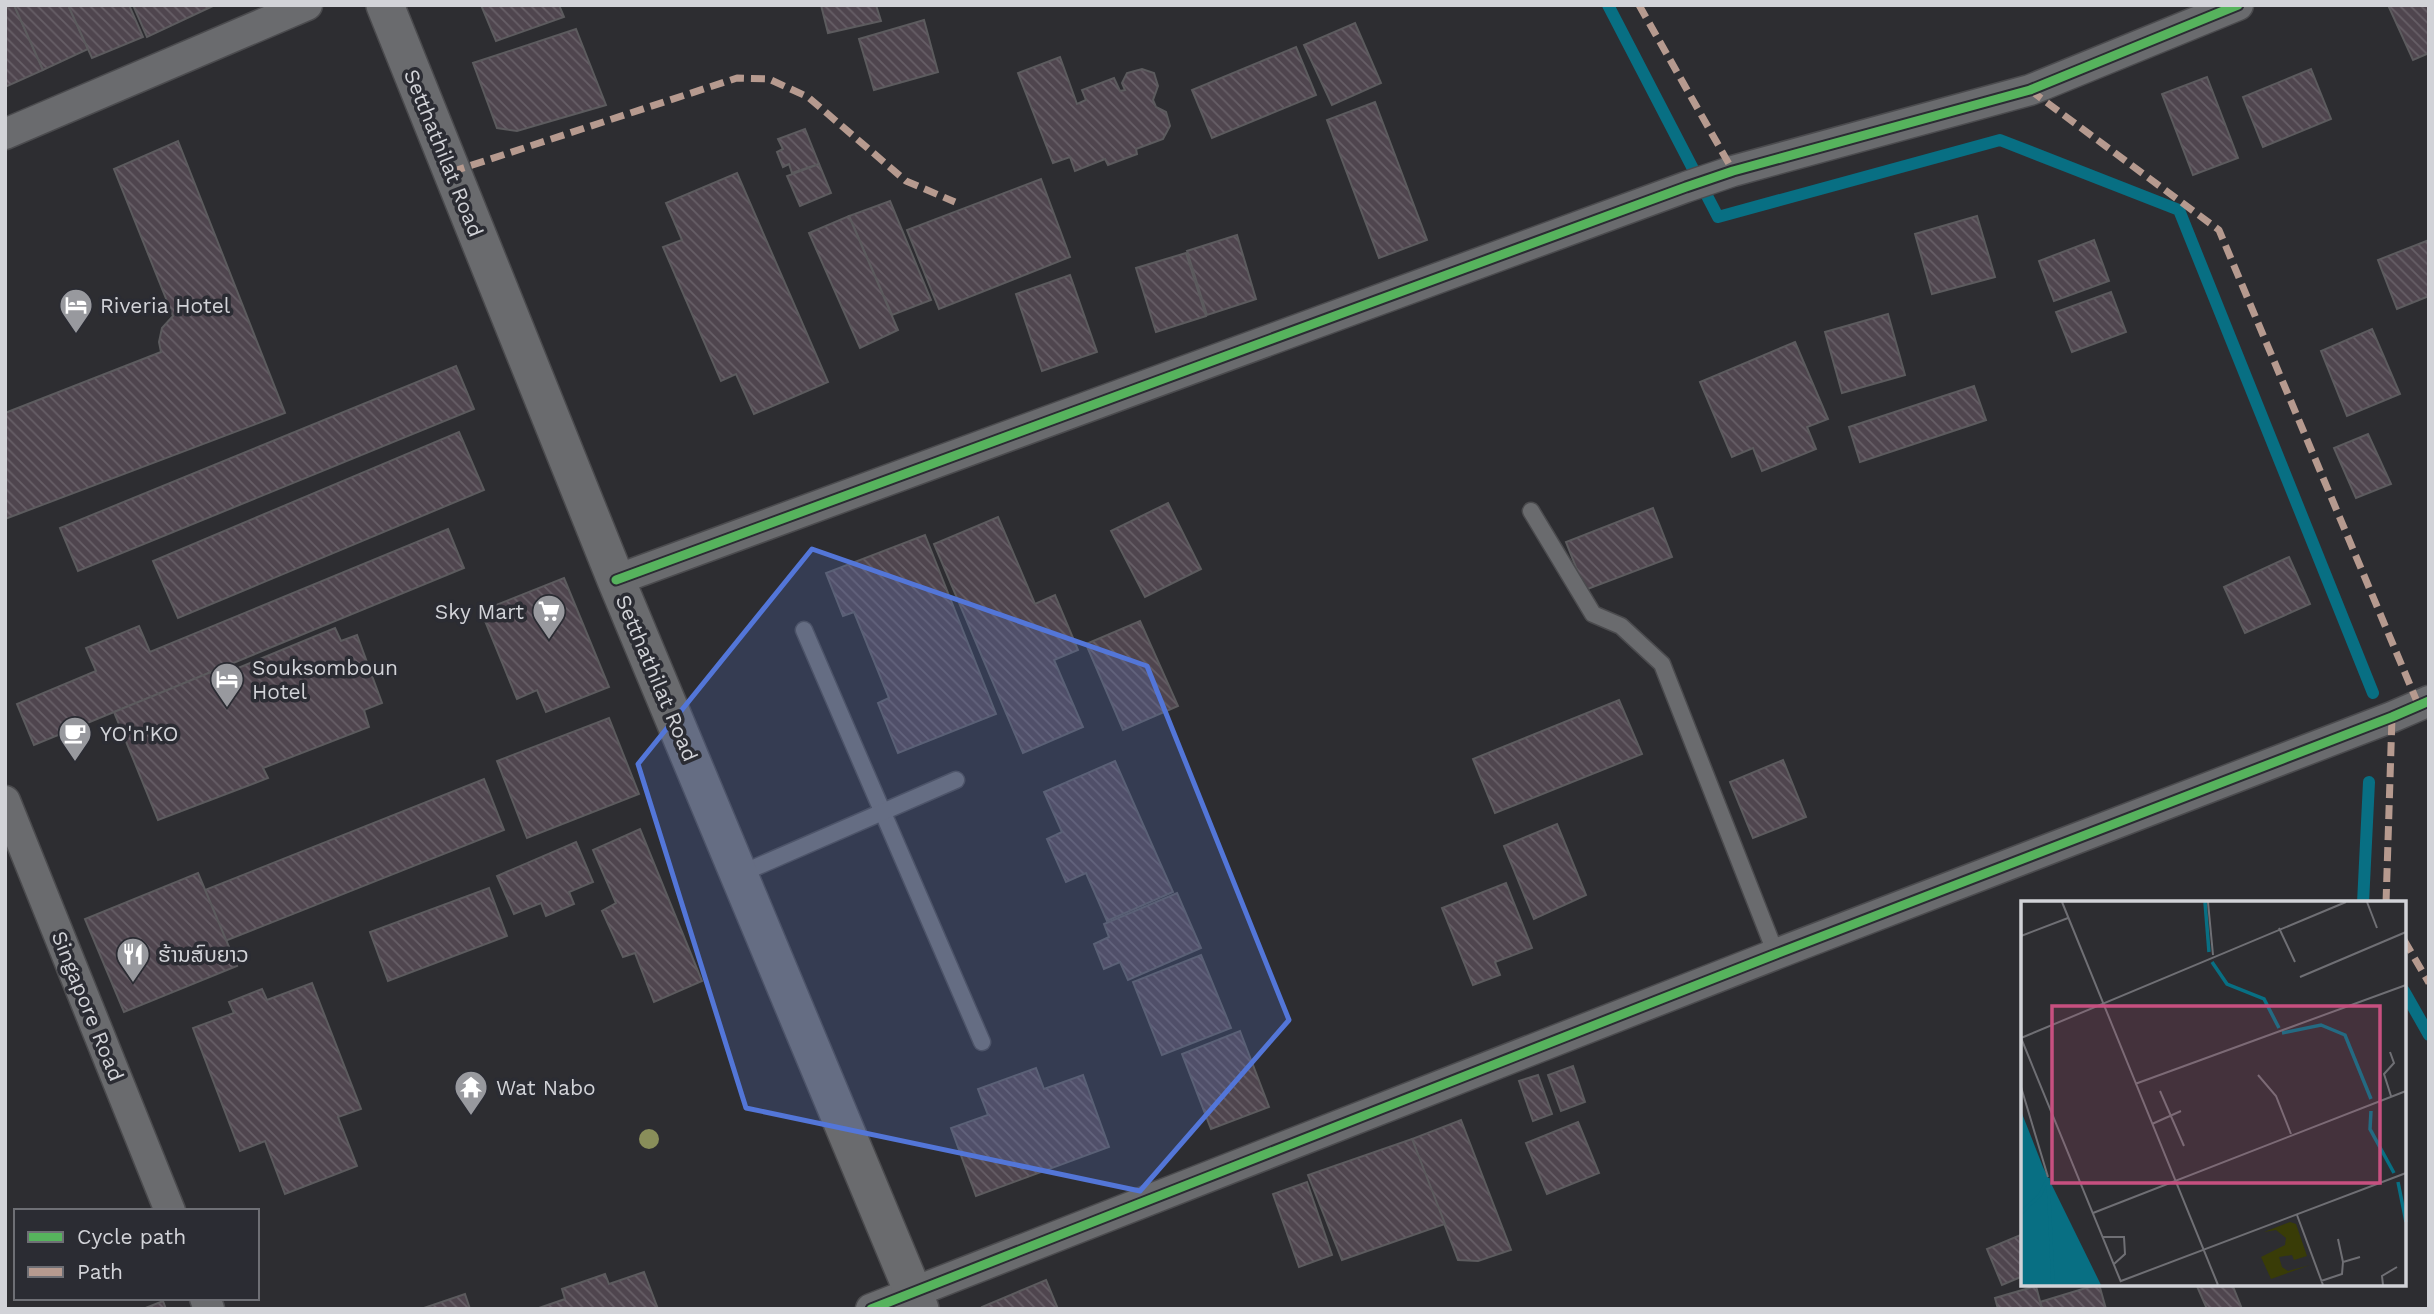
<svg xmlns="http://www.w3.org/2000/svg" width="2434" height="1314" viewBox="0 0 2434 1314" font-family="'Work Sans','Noto Sans Lao',sans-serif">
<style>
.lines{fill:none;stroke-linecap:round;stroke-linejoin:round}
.stream{stroke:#086f83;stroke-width:12}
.building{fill:url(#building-back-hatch);stroke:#5c5b5e;stroke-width:2}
.service-casing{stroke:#4b4b4e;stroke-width:19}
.minor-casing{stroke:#4b4b4e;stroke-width:33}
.tertiary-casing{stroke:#4b4b4e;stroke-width:40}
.service{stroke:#6a6b6e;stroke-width:16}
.minor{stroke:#6a6b6e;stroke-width:30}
.tertiary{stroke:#6a6b6e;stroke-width:37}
.quiet{stroke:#b69a8f;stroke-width:7;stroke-dasharray:14 7;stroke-linecap:butt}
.cycleway-casing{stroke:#2b2c33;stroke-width:13}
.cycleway{stroke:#56b35d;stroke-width:9}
.tree{fill:#898e5a}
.marked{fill:#5376d8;fill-opacity:0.2;stroke:#5376d8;stroke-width:5;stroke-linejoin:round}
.labels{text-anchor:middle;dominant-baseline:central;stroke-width:7;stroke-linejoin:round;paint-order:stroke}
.street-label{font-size:21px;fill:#d2d3d8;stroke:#2b2c33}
.poi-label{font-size:21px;fill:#d2d3d8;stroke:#2b2c33;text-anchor:start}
.inset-river{fill:none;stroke:#086f83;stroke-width:3.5}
.inset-road{fill:none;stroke:#6f6f74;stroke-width:2}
.view{fill:#c75080;fill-opacity:0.15;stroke:#c75080;stroke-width:3.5}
.inset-edge{fill:none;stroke:#d2d3d8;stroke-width:3.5}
</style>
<defs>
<pattern id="building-back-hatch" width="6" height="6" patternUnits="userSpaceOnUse" patternTransform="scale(1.75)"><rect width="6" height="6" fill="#4f454e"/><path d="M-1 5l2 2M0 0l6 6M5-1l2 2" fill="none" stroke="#675f67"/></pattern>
</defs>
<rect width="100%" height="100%" fill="#2d2d31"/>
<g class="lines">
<g class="stream">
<path d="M1608 5 1718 217 2000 140 2179 210 2373 693"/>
<path d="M2363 903 2369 782"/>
<path d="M2404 991 2429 1035"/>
</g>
</g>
<g class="building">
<path d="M5 5H14L43 70 5 87Z"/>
<path d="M14 5H68L88 49 43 70Z"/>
<path d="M68 5H129L143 37 92 58Z"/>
<path d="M133 5H215L147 37Z"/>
<path d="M481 5H559L564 17 496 41Z"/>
<path d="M821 5H876L881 21 828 33Z"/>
<path d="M2388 5H2429V53L2413 60Z"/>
<path d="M924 20 938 72 874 90 859 39Z"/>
<path d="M1355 23 1381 83 1332 105 1304 45Z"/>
<path d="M576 29 606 105 517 131 497 128 473 63Z"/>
<path d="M1296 47 1316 95 1212 138 1192 90Z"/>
<path d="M1060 57 1077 104 1086 100 1082 90 1114 78 1120 91 1125 90 1122 83 1127 73 1142 69 1154 73 1158 86 1153 100 1156 107 1166 112 1170 126 1163 139 1136 149 1137 154 1108 165 1105 159 1075 171 1070 157 1053 163 1018 73Z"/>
<path d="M2311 69 2331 119 2263 147 2243 97Z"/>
<path d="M2207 77 2238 158 2193 175 2162 94Z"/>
<path d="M1375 102 1427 240 1379 258 1327 120Z"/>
<path d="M805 129 819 164 792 173 789 164 783 167 777 152 783 149 778 139Z"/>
<path d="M178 141 285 413 5 519V413L161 352 159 342 162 328 173 316 114 169Z"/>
<path d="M819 164 831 193 800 206 787 176Z"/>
<path d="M737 173 828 382 754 414 736 374 721 381 663 247 682 240 666 203Z"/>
<path d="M1041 179 1070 257 939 309 907 230Z"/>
<path d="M890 201 931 300 892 315 849 216Z"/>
<path d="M849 216 898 330 860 348 809 233Z"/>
<path d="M1977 216 1995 277 1932 294 1915 234Z"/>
<path d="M1237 235 1256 299 1207 315 1187 251Z"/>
<path d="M2094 240 2109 281 2054 301 2039 261Z"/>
<path d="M2429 240V296L2397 309 2378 260Z"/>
<path d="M1186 253 1206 316 1156 332 1136 268Z"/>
<path d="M1070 275 1097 352 1042 371 1016 294Z"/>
<path d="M2111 292 2126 332 2072 352 2056 312Z"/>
<path d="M1888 314 1905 375 1842 393 1825 332Z"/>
<path d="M2372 329 2400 394 2347 416 2321 351Z"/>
<path d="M1795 342 1828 419 1807 427 1816 449 1762 471 1753 448 1732 457 1700 382Z"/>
<path d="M456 366 474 409 78 571 60 528Z"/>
<path d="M1974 386 1986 420 1860 462 1849 427Z"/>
<path d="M459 432 484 490 178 618 153 561Z"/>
<path d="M2368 434 2391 484 2356 498 2334 448Z"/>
<path d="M1168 503 1201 569 1145 597 1111 531Z"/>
<path d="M1653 508 1672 557 1585 590 1566 542Z"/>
<path d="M998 517 1035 604 1055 595 1078 650 1054 660 1083 727 1023 753 934 544Z"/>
<path d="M448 529 464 568 34 745 17 704 96 671 86 648 139 626 150 652Z"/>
<path d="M925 535 996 714 898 753 878 703 889 698 854 612 843 616 826 573Z"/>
<path d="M2289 557 2310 604 2245 633 2224 587Z"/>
<path d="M564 578 609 687 546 712 537 690 517 699 481 611Z"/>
<path d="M1140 621 1178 706 1123 730 1086 644Z"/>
<path d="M335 628 341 641 357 635 382 703 364 710 369 727 263 768 268 778 158 820 114 712 223 667 226 673Z"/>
<path d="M1619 700 1642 754 1495 813 1473 759Z"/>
<path d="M609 718 639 794 527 838 497 761Z"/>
<path d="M1783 760 1806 817 1753 838 1730 782Z"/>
<path d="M1115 761 1173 892 1107 921 1086 873 1066 882 1047 839 1062 832 1044 792Z"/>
<path d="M484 779 504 830 225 941 205 890Z"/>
<path d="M1557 824 1586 895 1534 919 1504 846Z"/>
<path d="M640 829 702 981 654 1002 635 953 623 957 602 911 616 903 593 850Z"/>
<path d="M576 842 593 882 569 892 574 904 546 916 541 903 514 914 497 876Z"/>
<path d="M198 873 237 966 124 1012 85 919Z"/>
<path d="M1506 883 1532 948 1495 962 1500 975 1473 985 1442 908Z"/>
<path d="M489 888 507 936 388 981 370 932Z"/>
<path d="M1177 893 1201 948 1128 980 1120 962 1104 969 1094 944 1109 937 1104 924Z"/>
<path d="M1201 955 1231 1028 1162 1055 1133 982Z"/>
<path d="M312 983 361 1109 338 1117 357 1166 285 1194 265 1141 240 1151 193 1028 234 1013 229 1002 262 989 267 1000Z"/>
<path d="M1240 1031 1269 1107 1211 1129 1182 1054Z"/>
<path d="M1573 1066 1585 1102 1561 1111 1548 1075Z"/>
<path d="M1036 1068 1044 1089 1083 1075 1109 1147 976 1196 951 1128 988 1115 978 1089Z"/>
<path d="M1538 1075 1552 1114 1533 1121 1519 1081Z"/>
<path d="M1461 1120 1511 1250 1478 1261 1458 1260 1412 1139Z"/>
<path d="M1578 1122 1599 1173 1547 1194 1526 1143Z"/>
<path d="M1412 1139 1445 1224 1342 1260 1308 1175Z"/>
<path d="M1307 1182 1332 1255 1299 1267 1273 1194Z"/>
<path d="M2023 1234V1276L2002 1285 1987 1249Z"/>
<path d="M644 1272 658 1309H536L565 1299 562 1289 605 1274 609 1284Z"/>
<path d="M1046 1280 1058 1309H983L982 1307Z"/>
<path d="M2099 1284 2106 1309H2042L2040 1302Z"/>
<path d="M2196 1284H2232L2242 1309H2207Z"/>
<path d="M2036 1286 2042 1309H1998L1995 1298Z"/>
<path d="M465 1294 470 1309H421Z"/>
<path d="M163 1301 166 1309H143Z"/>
</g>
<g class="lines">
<defs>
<g id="service">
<path d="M1531 511 1593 614 1621 626 1662 664 1776 954"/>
<path d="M804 630 982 1042"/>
<path d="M740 874 956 780"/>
</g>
<g id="minor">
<path d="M5 134 307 5"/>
<path d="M616 580 1686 187 1733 171 2030 90 2238 5"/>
<path d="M5 801 170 1211"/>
<path d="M205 1298 209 1309"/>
<path d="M871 1309 1776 954 2392 717 2429 701"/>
</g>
<path id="tertiary" d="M385 5 616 580 920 1309"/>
</defs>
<use href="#service" class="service-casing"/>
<use href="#minor" class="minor-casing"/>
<use href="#tertiary" class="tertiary-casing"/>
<use href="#service" class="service"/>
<use href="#minor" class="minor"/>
<use href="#tertiary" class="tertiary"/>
<g class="quiet">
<path d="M1639 5 1733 171"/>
<path d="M2030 90 2219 230 2418 704"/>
<path d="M451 172 737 78 769 79 808 97 906 181 955 202"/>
<path d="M2386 903 2392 717"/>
<path d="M2404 940 2429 983"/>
</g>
<defs>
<g id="cycleway">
<path d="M616 580 1686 187 1733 171 2030 90 2238 5"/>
<path d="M871 1309 1776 954 2392 717 2429 701"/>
</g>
</defs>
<use href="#cycleway" class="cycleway-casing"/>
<use href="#cycleway" class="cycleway"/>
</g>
<circle class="tree" cx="649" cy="1139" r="10"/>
<path class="marked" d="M812 549 1147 666 1289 1020 1140 1191 746 1108 638 764Z"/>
<defs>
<symbol id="hotel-pin" viewBox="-11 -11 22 30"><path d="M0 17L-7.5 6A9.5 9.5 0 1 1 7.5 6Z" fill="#98999e" stroke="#2b2c33"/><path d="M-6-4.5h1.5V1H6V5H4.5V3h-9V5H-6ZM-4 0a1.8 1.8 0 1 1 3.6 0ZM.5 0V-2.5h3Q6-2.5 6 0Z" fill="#fff"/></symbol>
<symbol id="supermarket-pin" viewBox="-11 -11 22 30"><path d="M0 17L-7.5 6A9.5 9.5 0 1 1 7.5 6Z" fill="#98999e" stroke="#2b2c33"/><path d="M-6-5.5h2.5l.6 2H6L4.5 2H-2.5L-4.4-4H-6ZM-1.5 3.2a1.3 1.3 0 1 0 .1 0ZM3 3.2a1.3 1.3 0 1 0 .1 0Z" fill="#fff"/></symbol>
<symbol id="cafe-pin" viewBox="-11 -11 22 30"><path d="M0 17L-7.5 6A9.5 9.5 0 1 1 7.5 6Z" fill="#98999e" stroke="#2b2c33"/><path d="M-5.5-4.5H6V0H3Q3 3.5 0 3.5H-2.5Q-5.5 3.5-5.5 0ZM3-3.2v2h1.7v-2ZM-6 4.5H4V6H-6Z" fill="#fff"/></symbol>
<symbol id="restaurant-pin" viewBox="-11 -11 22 30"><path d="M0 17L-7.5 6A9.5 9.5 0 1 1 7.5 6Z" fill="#98999e" stroke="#2b2c33"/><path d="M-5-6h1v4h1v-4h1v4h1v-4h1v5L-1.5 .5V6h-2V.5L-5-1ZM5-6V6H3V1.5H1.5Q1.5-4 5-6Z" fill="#fff"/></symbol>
<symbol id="temple-pin" viewBox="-11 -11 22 30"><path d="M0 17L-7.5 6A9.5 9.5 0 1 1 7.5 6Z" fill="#98999e" stroke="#2b2c33"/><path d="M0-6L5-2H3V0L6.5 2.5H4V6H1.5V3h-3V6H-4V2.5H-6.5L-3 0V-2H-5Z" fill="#fff"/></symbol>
</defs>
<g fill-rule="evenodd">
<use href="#hotel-pin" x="57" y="286" width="38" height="52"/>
<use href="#supermarket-pin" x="530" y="592" width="38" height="52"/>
<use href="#hotel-pin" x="208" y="660" width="38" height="52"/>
<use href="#cafe-pin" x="56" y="714" width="38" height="52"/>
<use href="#restaurant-pin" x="114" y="935" width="38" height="52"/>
<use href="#temple-pin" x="452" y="1068" width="38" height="52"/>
</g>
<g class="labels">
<g class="street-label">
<text transform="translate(444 153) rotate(68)">Setthathilat Road</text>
<text transform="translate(657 678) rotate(67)">Setthathilat Road</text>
<text transform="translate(88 1006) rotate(68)">Singapore Road</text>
</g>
<g class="poi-label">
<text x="100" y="305">Riveria Hotel</text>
<text x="524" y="611" text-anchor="end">Sky Mart</text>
<text x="252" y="667">Souksomboun<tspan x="252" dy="24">Hotel</tspan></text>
<text x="100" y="733">YO'n'KO</text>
<text x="158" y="954">ຮ້ານສົບຍາວ</text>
<text x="496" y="1087">Wat Nabo</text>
</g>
</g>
<g transform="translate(2021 901)">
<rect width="385" height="385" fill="#2d2d31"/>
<path d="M269 321 275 323 286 355 273 359 271 354 258 356 261 366 267 370 289 364 250 378 240 356 264 344 265 337 255 329 243 331Z" fill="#393c07"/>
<path d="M0 210 22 266 80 384H0Z" fill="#086f83"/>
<path class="inset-river" d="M184 1 188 51M191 61 206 83 243 98 258 127M261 132 300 124 324 134 350 198M350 210 349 228 373 272M27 277 32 384M377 281 385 321M0 312 19 294 27 277"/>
<path class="inset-road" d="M41 1 197 384M187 1 192 54M346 1 356 27M258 27 274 61M0 35 47 17M279 76 385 31M0 137 325 1M0 137 100 381M369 151 373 162 363 173 370 195M237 174 255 195 270 233M114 183 385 84M0 186 27 276M139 190 163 245M131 223 160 210M72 312 385 190M276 314 302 384M82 336H103L104 353 93 363M317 338 322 361M100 380 385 272M300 380 321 373 322 361 339 356M362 384 361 375 376 366"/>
<path class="view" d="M31 105H359V282H31Z"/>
<rect width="385" height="385" class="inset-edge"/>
</g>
<rect width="2434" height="1314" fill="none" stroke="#d2d3d8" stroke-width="14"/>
<rect x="14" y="1209" width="245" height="91" fill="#2b2c33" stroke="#6e6f75" stroke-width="2"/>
<rect x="28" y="1232" width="35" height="10" fill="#56b35d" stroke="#6e6f75" stroke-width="2"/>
<text x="77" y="1244" font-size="21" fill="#d2d3d8">Cycle path</text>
<rect x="28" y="1267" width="35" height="10" fill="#b69a8f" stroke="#6e6f75" stroke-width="2"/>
<text x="77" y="1279" font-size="21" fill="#d2d3d8">Path</text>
</svg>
